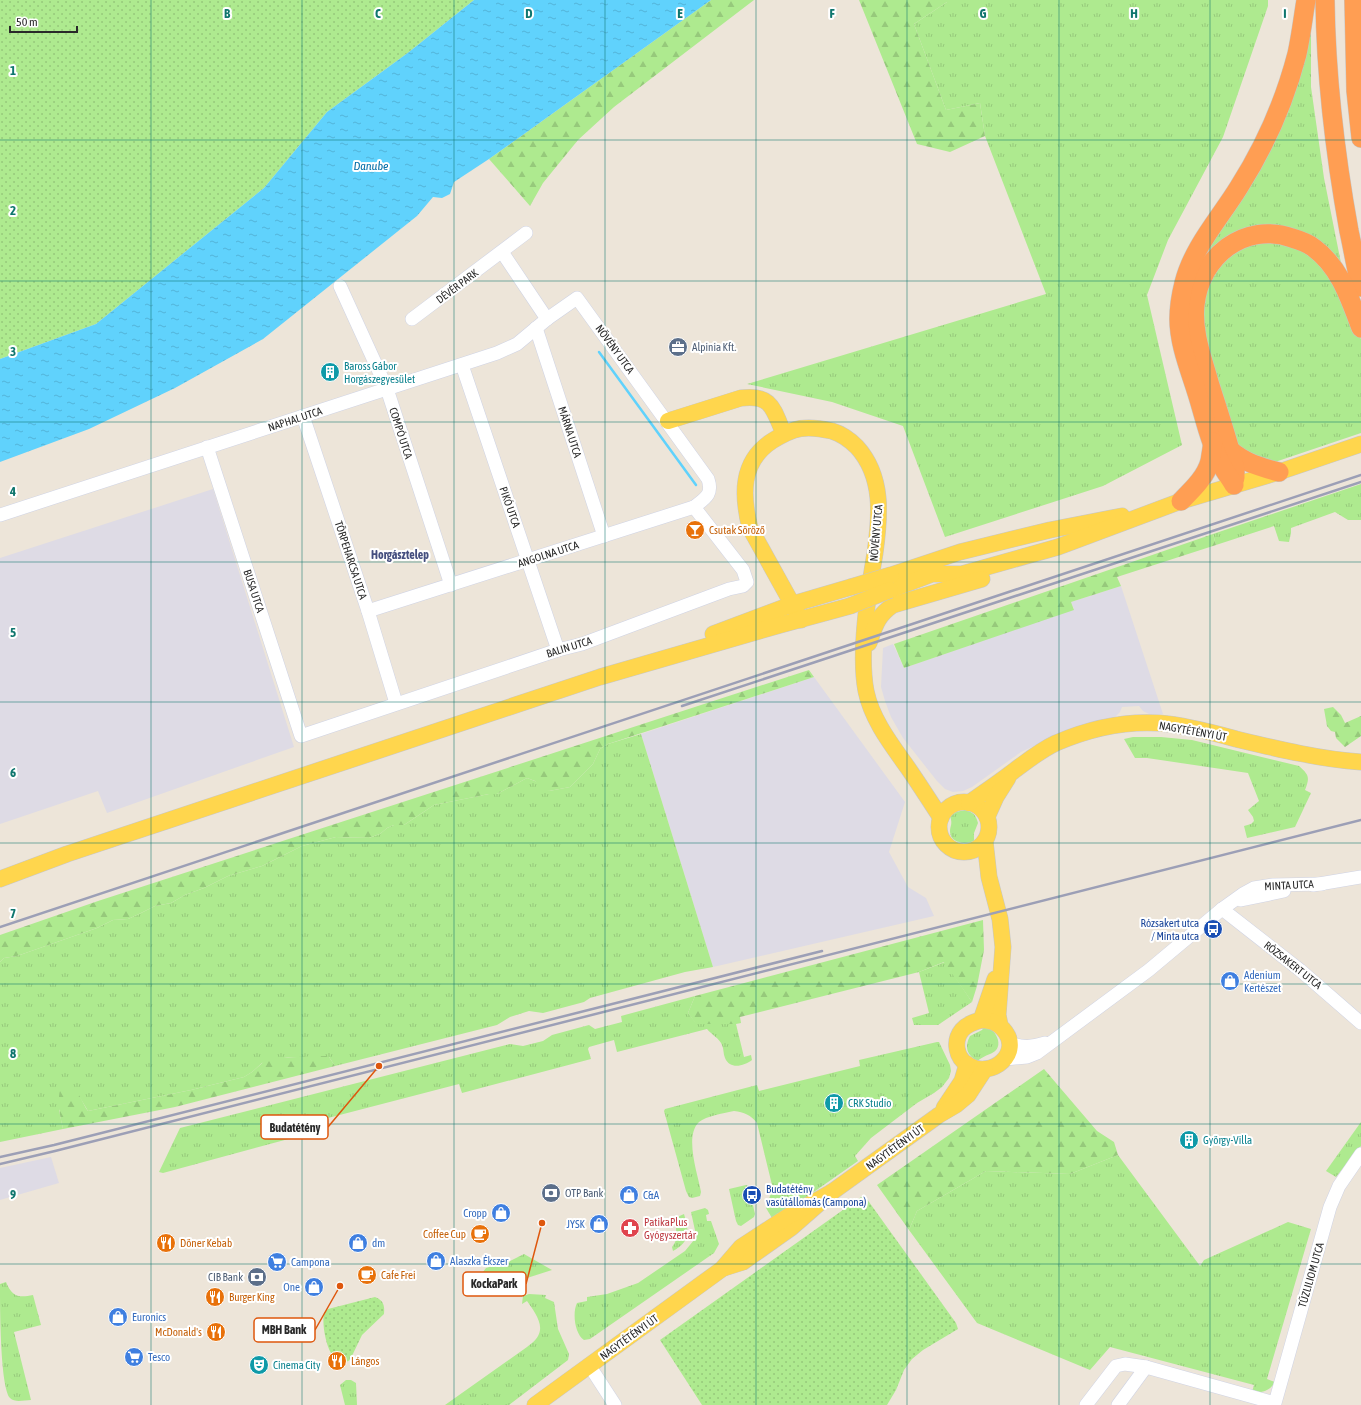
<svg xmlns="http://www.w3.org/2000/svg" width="1361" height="1405" viewBox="0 0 1361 1405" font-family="'Asap Condensed',sans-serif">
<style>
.industrial{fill:#dedbe5}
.grass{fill:url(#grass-tufts)}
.forest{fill:url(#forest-firs)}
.park{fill:url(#park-dots)}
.water{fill:url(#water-ripples)}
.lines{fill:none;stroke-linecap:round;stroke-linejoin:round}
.stream{stroke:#60d2fc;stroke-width:2.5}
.minor-casing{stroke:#cfd3e4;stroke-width:14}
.major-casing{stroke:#c7c7c7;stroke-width:17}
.highway-casing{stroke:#c7c7c7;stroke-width:20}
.minor{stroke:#fff;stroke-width:13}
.major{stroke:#ffd64d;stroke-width:16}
.highway{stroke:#ff9e53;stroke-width:19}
.rail{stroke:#9c9fb6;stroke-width:2.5}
.major-bridge-casing{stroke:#c7c7c7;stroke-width:17;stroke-linecap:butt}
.major-bridge{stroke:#ffd64d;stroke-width:16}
.grid{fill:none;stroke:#0f766e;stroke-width:1;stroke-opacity:0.55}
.labels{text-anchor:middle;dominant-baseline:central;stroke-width:4;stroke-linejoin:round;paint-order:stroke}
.street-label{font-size:11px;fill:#292929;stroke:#fff}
.service-label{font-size:11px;fill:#4e5e75;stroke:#fff;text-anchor:start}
.culture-label{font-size:11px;fill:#0d838f;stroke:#fff;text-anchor:start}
.food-label{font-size:11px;fill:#c56008;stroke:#fff;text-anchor:start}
.transit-label{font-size:11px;fill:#164399;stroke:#fff;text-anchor:end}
.shop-label{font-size:11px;fill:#366cbe;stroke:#fff;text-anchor:start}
.health-label{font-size:11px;fill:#be3a42;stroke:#fff;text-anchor:start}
.water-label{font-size:12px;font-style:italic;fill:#006da7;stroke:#fff}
.neighbourhood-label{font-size:12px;font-weight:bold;fill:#454f7f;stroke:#fff}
.grid-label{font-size:13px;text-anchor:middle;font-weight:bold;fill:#0f766e;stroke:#fff;stroke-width:4;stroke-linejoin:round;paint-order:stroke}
.leader{fill:none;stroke:#de570d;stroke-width:1.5}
.callout-dot{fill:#de570d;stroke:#fff;stroke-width:1.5}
.callout{fill:#fff;stroke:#de570d;stroke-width:1.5}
.callout-label{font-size:12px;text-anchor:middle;font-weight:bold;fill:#292929}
</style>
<defs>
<pattern id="grass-tufts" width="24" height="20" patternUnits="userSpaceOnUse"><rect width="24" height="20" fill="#aeea8f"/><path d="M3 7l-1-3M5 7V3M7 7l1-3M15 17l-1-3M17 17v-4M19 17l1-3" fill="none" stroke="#96c97b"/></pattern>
<pattern id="forest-firs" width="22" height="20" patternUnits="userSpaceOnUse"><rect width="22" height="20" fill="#aeea8f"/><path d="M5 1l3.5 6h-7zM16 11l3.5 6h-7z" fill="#96c97b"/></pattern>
<pattern id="park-dots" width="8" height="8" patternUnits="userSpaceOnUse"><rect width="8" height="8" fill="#aeea8f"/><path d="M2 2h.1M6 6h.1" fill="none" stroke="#96c97b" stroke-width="1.8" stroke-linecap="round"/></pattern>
<pattern id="water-ripples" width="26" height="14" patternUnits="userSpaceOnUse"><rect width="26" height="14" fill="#60d2fc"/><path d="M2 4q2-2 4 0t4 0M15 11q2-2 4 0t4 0" fill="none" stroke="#53b4d8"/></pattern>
</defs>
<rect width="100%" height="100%" fill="#ede5d9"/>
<g class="industrial">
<path d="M213 489 294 747 107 813 98 791 0 824V558Z"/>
<path d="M1121 586 1163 714H1149L1143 711 1139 706 1122 707 1120 712 1115 717 1078 727 1053 737 1021 752 972 787 963 791 953 792 945 789 937 781 903 738 891 717 885 701 881 687 883 648 893 644 904 668 1074 609 1071 602Z"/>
<path d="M814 677 905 802 889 852 908 887 926 898 934 916 713 967 641 734Z"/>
<path d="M51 1157 59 1183 0 1200V1168Z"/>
</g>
<g class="grass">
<path d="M947 0H1268V6L1223 137 1168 240 1147 295 1182 445 1103 486 945 537 903 426 832 402 747 384 1046 294 985 136 980 103 946 110 914 24 947 2Z"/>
<path d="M1311 13V87L1324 178 1341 263 1329 249 1229 236 1202 258 1220 228Z"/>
<path d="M1277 241 1302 246 1339 287 1361 339V433L1275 462H1258L1235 443 1203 335 1204 290 1230 251 1251 243Z"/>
<path d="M1361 484V520H1348L1335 512 1291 528V533L1289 542 1279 541 1274 526 1216 545 1213 534Z"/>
<path d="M641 734 713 967 685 972 590 998 584 1002 543 1013 529 1011 510 1017 497 1025 335 1066 329 1057H288L262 1063 252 1072 244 1077 191 1090 88 1111 79 1096 59 1110 63 1129 0 1142V962L4 958 17 956 97 928 113 920 128 919 137 915 155 906 171 903 185 895 204 888 228 876 262 866 302 846 336 837 369 838 380 834 387 828 394 825H404L434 805 489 794H497L527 778 535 781 549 791 570 787 593 764 600 749 608 744Z"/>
<path d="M1133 737H1161L1192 740 1299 766C1309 775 1310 777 1305 790L1311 793 1295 827 1247 838 1244 826 1251 824 1254 821 1253 817 1248 810 1259 801 1248 773 1147 758H1135L1124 739Z"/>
<path d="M965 810C973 812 976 815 978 823L974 833V841C966 844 951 844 950 832 950 825 953 825 950 816L956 812Z"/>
<path d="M945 962 972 1002 938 1025H914L912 1018 929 1013 919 972Z"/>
<path d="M695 996 688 1013 696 1023 736 1024 744 1057 751 1055 752 1060C744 1066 730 1070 725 1058 723 1054 724 1049 722 1045 720 1039 711 1034 707 1029L617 1052 614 1040 589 1047 588 1049 591 1059 462 1093 459 1084 305 1124 307 1134 163 1173 159 1172 180 1128 510 1044 523 1046 543 1041 552 1035 589 1025 595 1029 622 1022 621 1016Z"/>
<path d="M985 1026C992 1029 996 1033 998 1040 1001 1055 985 1053 978 1061 967 1056 964 1047 970 1036L982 1030Z"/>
<path d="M937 1042H939L950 1065 951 1071 949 1078 942 1087 934 1093 917 1103 871 1138 855 1156 858 1161 778 1217 772 1218 766 1208 772 1190V1185L757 1123C751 1115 744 1112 734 1111 725 1113 706 1116 699 1122 684 1136 698 1175 701 1192L700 1196 692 1198 689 1197 686 1191 664 1111 665 1109 757 1085 759 1091 860 1066 859 1060Z"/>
<path d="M1361 1122V1146L1336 1177 1326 1171Z"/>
<path d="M1118 1155 1200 1266 1204 1260 1288 1222 1311 1229 1267 1379 1275 1382C1270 1391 1262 1393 1252 1392L1254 1385 1110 1347 1090 1370 977 1323 909 1230 917 1211 986 1171 1070 1174Z"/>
<path d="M746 1185 748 1186 745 1187 747 1193 750 1192 755 1214 754 1217 741 1226 738 1225 736 1221 729 1189Z"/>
<path d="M705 1208 708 1210 709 1214 706 1215 707 1221H711L719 1244 714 1253 590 1339 584 1340C575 1334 572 1313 577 1303L587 1301V1297L607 1294 638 1283 685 1251 694 1240 696 1235 691 1212Z"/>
<path d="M684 1214C689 1232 691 1241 673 1251L672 1247C680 1238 675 1229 675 1218Z"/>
<path d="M524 1254 552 1270 527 1278 493 1286C487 1283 483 1279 483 1272L486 1268 510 1261Z"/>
<path d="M6 1282C12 1297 19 1298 33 1295L41 1325 14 1332 31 1400C24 1400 15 1403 10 1398 0 1387 0 1304 0 1284Z"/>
<path d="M529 1294 546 1295 545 1298 554 1302 558 1329 569 1354 568 1360 509 1405H445L527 1347C531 1344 536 1340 538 1336 545 1324 533 1310 527 1301L522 1304 523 1296Z"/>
<path d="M346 1380H351L356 1383 357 1405H345L340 1385Z"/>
</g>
<g class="forest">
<path d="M711 0H754L614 107 578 140 543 183 530 206 489 159Z"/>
<path d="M859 0H947V2L914 24 946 110 980 103 985 136 950 152 917 144Z"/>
<path d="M1213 534 1216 545 1117 577 1121 586 1071 602 1074 610 904 668 894 644Z"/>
<path d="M809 670 814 677 608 744 600 749 593 764 570 787 549 791 542 790 535 781 527 778 497 794H489L434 805 404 825H394L387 828 380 834 369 838 336 837 302 846 262 866 228 876 204 888 185 895 171 903 155 906 137 915 128 919 113 920 97 928 17 956 4 958 0 962V935L98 901Z"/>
<path d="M1333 707 1341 715 1345 723 1361 716V736L1345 747 1336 738 1335 732 1331 731 1327 726 1324 709Z"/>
<path d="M983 920 984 950 977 986 972 1002 944 962 919 972 740 1017 741 1023 736 1024H696L688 1013 695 996Z"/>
<path d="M326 1056 329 1057 335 1066 175 1107 63 1129C60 1116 57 1104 60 1090 77 1080 80 1100 88 1111L191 1090 244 1077 252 1072 268 1058Z"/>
<path d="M1044 1069 1097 1131 1114 1142 1118 1155 1070 1174 986 1171 917 1211 909 1230 877 1185Z"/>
</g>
<g class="park">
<path d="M0 0H474L409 52 327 112 264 188 96 324 0 359Z"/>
<path d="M864 1195 956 1323 958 1329 923 1350 912 1359 904 1370 896 1390 887 1405H702L660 1340Z"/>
<path d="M375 1297C383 1300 385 1305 384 1314L362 1335 350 1360C329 1373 321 1326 324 1313L328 1309Z"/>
</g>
<path class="water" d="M474 0H711L489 159 454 182 450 194 442 198 433 197 417 216 263 339 175 388 89 429 0 462V359L96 324 264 188 327 112 409 52Z"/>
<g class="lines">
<path class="stream" d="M599 352 696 485"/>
<defs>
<g id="minor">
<path d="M502 252 547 319"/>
<path d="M340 286 387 389 451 585"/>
<path d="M412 319 526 233"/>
<path d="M536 328 604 536"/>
<path d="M462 365 558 650"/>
<path d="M303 416 368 611 396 703"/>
<path d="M207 447 301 736 558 650 582 644 729 589 743 586 747 582 743 570 694 507"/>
<path d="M0 515 497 353 517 344 547 319 577 298 708 479C713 494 706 498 694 507L368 611"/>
<path d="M1313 885 1361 877"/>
<path d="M1241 900 1284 891"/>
<path d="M1222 909 1300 970 1361 1023"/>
<path d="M1010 1043C1023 1048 1032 1047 1045 1043"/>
<path d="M1005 1059 1027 1057 1037 1053 1149 970 1222 909 1243 894 1254 888 1273 885 1322 884"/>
<path d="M589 1365 615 1405"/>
<path d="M1086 1405 1116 1366 1125 1364 1146 1367 1275 1403 1330 1207 1339 1186 1361 1154"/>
<path d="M1118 1405 1146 1367"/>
</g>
<g id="major">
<path d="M668 421 741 398C772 394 773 409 784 434"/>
<path d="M891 575 960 552 1050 530 1122 516"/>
<path d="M890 590 932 574H962L1058 547 1181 501 1279 472 1361 444"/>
<path d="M801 620 750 528C742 496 740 462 772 441 794 427 806 425 832 431 842 434 850 440 857 447 884 477 880 517 875 553 871 577 867 601 865 625 863 647 862 670 866 691 872 720 891 744 908 768 919 784 930 801 941 818"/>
<path d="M713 634 793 604 851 587"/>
<path d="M869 643C875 626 877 616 893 605L982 579"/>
<circle cx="964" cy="827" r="25"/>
<path d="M969 803C983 793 998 783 1011 773 1026 762 1039 751 1056 743 1088 729 1125 721 1159 723 1185 725 1211 732 1236 739 1278 749 1319 759 1361 762"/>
<path d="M987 817 996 797 1008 778"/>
<path d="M985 841 989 877 1000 919 1003 947 998 1015 1000 1025"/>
<path d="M0 879 67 854 600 677 780 625 850 606"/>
<path d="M981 1020C990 1020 997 1022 1003 1029 1024 1052 992 1080 968 1065 956 1058 953 1041 962 1030 967 1024 974 1022 981 1020Z"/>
<path d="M981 1020 995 979"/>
<path d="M944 1108 962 1081 967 1064"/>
<path d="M724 1268 743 1262 791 1228 832 1192 939 1115 956 1105 968 1095 985 1069"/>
<path d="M535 1405 722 1269 741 1247 787 1217 832 1192"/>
</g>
<g id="highway">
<path d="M1325 0C1326 78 1335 154 1349 231 1353 249 1356 269 1361 287"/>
<path d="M1354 0 1356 91 1361 138"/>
<path d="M1230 450C1245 463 1260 467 1279 472"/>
<path d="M1235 478V469C1228 440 1218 411 1209 382 1202 357 1192 331 1195 305 1200 257 1244 221 1292 238 1299 240 1308 243 1314 248 1340 267 1350 299 1361 328"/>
<path d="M1234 485C1230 478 1225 472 1221 464 1209 442 1204 414 1196 390 1189 368 1179 343 1179 319 1179 307 1181 295 1184 283 1193 247 1220 218 1239 187 1265 146 1285 100 1297 54 1301 36 1303 18 1306 0"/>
<path d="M1181 501C1192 490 1206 477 1210 461 1211 455 1212 448 1213 442"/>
</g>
</defs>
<use href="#minor" class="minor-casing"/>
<use href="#major" class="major-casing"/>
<use href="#highway" class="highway-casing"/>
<use href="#minor" class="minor"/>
<use href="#major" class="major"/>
<use href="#highway" class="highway"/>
<g class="rail">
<path d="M682 706 1361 482"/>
<path d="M0 927 1361 475"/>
<path d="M0 1157 54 1145 822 951"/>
<path d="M0 1164 55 1151 1361 820"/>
</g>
<defs>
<g id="major-bridge">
<path d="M851 587 891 575"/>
<path d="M850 606 890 590"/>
</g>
</defs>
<use href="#major-bridge" class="major-bridge-casing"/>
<use href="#major-bridge" class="major-bridge"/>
</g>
<path class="grid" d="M151 0V1405M302 0V1405M454 0V1405M605 0V1405M756 0V1405M907 0V1405M1059 0V1405M1210 0V1405M0 140H1361M0 281H1361M0 422H1361M0 562H1361M0 702H1361M0 843H1361M0 984H1361M0 1124H1361M0 1264H1361"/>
<defs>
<symbol id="office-disc" viewBox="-11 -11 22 22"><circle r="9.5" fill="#5c6f8a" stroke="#fff"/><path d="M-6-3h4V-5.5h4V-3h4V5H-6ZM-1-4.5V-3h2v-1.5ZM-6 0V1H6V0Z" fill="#fff"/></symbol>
<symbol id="building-disc" viewBox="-11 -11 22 22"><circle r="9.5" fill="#0f9aa8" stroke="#fff"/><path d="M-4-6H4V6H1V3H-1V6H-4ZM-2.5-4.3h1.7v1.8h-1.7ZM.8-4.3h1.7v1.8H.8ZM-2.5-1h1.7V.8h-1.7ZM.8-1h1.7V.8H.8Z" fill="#fff"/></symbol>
<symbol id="bar-disc" viewBox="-11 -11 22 22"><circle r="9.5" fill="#e8710a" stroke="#fff"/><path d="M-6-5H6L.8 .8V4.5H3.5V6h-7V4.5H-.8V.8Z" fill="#fff"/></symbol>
<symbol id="bus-disc" viewBox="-11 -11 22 22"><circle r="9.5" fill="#1a4fb4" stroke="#fff"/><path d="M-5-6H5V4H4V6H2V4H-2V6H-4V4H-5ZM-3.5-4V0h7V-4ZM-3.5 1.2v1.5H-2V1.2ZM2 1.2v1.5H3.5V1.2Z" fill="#fff"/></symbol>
<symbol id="shop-disc" viewBox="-11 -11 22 22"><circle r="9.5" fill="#3f7fe0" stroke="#fff"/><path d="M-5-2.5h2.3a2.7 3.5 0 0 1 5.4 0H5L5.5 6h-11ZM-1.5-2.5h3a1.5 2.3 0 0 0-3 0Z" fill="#fff"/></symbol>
<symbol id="bank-disc" viewBox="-11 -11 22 22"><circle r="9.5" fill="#5c6f8a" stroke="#fff"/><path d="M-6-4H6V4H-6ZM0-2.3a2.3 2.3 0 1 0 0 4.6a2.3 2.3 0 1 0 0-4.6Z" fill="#fff"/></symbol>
<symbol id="pharmacy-disc" viewBox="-11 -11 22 22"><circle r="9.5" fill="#e0444e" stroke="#fff"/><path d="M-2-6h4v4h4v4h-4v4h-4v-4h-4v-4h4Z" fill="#fff"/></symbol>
<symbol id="cafe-disc" viewBox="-11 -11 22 22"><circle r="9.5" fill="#e8710a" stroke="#fff"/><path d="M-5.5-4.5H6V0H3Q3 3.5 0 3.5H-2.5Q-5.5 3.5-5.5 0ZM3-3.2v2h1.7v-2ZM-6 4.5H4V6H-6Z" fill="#fff"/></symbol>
<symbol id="restaurant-disc" viewBox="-11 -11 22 22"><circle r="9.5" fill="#e8710a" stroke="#fff"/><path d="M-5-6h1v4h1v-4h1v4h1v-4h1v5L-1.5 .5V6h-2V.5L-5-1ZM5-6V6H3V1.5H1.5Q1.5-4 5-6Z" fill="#fff"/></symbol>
<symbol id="supermarket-disc" viewBox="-11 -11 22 22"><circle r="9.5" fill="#3f7fe0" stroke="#fff"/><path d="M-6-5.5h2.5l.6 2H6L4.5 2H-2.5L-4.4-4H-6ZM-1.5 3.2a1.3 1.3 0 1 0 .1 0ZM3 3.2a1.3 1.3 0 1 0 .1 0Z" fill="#fff"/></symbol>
<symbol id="theatre-disc" viewBox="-11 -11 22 22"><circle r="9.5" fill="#0f9aa8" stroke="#fff"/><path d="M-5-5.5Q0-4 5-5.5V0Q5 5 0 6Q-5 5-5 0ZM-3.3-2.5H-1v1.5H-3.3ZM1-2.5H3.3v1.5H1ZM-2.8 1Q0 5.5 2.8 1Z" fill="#fff"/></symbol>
</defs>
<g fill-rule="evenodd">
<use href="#office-disc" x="667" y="336" width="22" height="22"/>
<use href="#building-disc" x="319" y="361" width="22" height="22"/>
<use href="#bar-disc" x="684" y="519" width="22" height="22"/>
<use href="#bus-disc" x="1202" y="918" width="22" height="22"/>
<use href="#shop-disc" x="1219" y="970" width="22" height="22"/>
<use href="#building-disc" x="823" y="1092" width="22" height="22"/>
<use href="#building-disc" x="1178" y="1129" width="22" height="22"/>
<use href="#bank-disc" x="540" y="1182" width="22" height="22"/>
<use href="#shop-disc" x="618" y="1184" width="22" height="22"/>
<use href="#bus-disc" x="741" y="1184" width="22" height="22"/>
<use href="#shop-disc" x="490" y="1202" width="22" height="22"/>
<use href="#shop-disc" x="588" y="1213" width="22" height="22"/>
<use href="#pharmacy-disc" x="619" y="1217" width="22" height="22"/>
<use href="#cafe-disc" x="469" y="1223" width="22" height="22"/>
<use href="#restaurant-disc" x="155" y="1232" width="22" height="22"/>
<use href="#shop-disc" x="347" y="1232" width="22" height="22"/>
<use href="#shop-disc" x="425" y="1250" width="22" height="22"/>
<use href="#supermarket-disc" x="266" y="1251" width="22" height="22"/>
<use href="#cafe-disc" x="356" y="1264" width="22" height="22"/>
<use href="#bank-disc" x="246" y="1266" width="22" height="22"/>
<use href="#shop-disc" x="303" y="1276" width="22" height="22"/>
<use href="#restaurant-disc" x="204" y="1286" width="22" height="22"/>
<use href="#shop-disc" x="107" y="1306" width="22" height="22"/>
<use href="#restaurant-disc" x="205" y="1321" width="22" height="22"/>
<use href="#supermarket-disc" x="123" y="1346" width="22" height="22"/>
<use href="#restaurant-disc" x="326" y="1350" width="22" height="22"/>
<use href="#theatre-disc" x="248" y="1354" width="22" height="22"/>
</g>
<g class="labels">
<g class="street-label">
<text transform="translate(457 286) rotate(-37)">DÉVÉR PARK</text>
<text transform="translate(615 349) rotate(54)">NÖVÉNY UTCA</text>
<text transform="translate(295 419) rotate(-18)">NAPHAL UTCA</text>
<text transform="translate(570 432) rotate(72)">MÁRNA UTCA</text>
<text transform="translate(401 433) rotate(72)">COMPÓ UTCA</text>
<text transform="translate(510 507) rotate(71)">PIKÓ UTCA</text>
<text transform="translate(876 533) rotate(-85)">NÖVÉNY UTCA</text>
<text transform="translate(548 554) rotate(-18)">ANGOLNA UTCA</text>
<text transform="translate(351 560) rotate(72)">TÖRPEHARCSA UTCA</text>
<text transform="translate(254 591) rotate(72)">BUSA UTCA</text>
<text transform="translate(569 647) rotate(-17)">BALIN UTCA</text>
<text transform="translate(1193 731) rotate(10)">NAGYTÉTÉNYI ÚT</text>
<text transform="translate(1289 885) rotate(-3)">MINTA UTCA</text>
<text transform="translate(1293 965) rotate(38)">RÓZSAKERT UTCA</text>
<text transform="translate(895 1147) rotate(-36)">NAGYTÉTÉNYI ÚT</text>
<text transform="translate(1311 1275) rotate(-74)">TŰZLILIOM UTCA</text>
<text transform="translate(629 1337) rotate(-36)">NAGYTÉTÉNYI ÚT</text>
</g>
<g class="service-label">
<text x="692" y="347">Alpinia Kft.</text>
<text x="565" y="1193">OTP Bank</text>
<text x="243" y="1277" text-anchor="end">CIB Bank</text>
</g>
<g class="culture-label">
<text x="344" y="366">Baross Gábor<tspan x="344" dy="13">Horgászegyesület</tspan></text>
<text x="848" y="1103">CRK Studio</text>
<text x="1203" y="1140">György-Villa</text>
<text x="273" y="1365">Cinema City</text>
</g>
<g class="food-label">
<text x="709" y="530">Csutak Söröző</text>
<text x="466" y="1234" text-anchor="end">Coffee Cup</text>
<text x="180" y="1243">Döner Kebab</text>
<text x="381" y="1275">Cafe Frei</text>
<text x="229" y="1297">Burger King</text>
<text x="202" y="1332" text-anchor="end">McDonald's</text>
<text x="351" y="1361">Lángos</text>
</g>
<g class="transit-label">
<text x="1199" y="923">Rózsakert utca<tspan x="1199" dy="13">/ Minta utca</tspan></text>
<text x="766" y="1189" text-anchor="start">Budatétény<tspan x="766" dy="13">vasútállomás (Campona)</tspan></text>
</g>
<g class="shop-label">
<text x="1244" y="975">Adenium<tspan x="1244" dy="13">Kertészet</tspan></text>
<text x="643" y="1195">C&amp;A</text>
<text x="487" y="1213" text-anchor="end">Cropp</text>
<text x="585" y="1224" text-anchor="end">JYSK</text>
<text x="372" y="1243">dm</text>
<text x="450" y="1261">Alaszka Ékszer</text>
<text x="291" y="1262">Campona</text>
<text x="300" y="1287" text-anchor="end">One</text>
<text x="132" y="1317">Euronics</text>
<text x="148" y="1357">Tesco</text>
</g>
<g class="health-label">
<text x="644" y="1222">PatikaPlus<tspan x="644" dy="13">Gyógyszertár</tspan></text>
</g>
<g class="water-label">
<text x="371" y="166">Danube</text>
</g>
<g class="neighbourhood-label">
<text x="400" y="555">Horgásztelep</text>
</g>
</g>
<g class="grid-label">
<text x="227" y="18">B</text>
<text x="378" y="18">C</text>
<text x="529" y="18">D</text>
<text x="680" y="18">E</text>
<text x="832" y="18">F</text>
<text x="983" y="18">G</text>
<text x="1134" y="18">H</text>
<text x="1285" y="18">I</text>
<text x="13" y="75">1</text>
<text x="13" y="215">2</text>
<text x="13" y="356">3</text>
<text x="13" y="496">4</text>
<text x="13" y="637">5</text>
<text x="13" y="777">6</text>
<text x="13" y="918">7</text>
<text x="13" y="1058">8</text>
<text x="13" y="1199">9</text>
</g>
<path class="leader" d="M379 1066L328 1127M542 1223L526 1284M340 1286L315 1330"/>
<g class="callout-dot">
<circle cx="379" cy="1066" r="4"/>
<circle cx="542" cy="1223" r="4"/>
<circle cx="340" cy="1286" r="4"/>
</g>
<g class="callout">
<rect x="261" y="1115" width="67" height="24" rx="4"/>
<rect x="463" y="1272" width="63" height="24" rx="4"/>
<rect x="254" y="1318" width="61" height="24" rx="4"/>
</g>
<g class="callout-label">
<text x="295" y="1132">Budatétény</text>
<text x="494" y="1288">KockaPark</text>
<text x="284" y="1334">MBH Bank</text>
</g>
<path d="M10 26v6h67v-6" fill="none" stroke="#292929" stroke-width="2"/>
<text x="16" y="26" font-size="12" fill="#292929" stroke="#ffffff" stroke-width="3" paint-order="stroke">50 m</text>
</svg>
